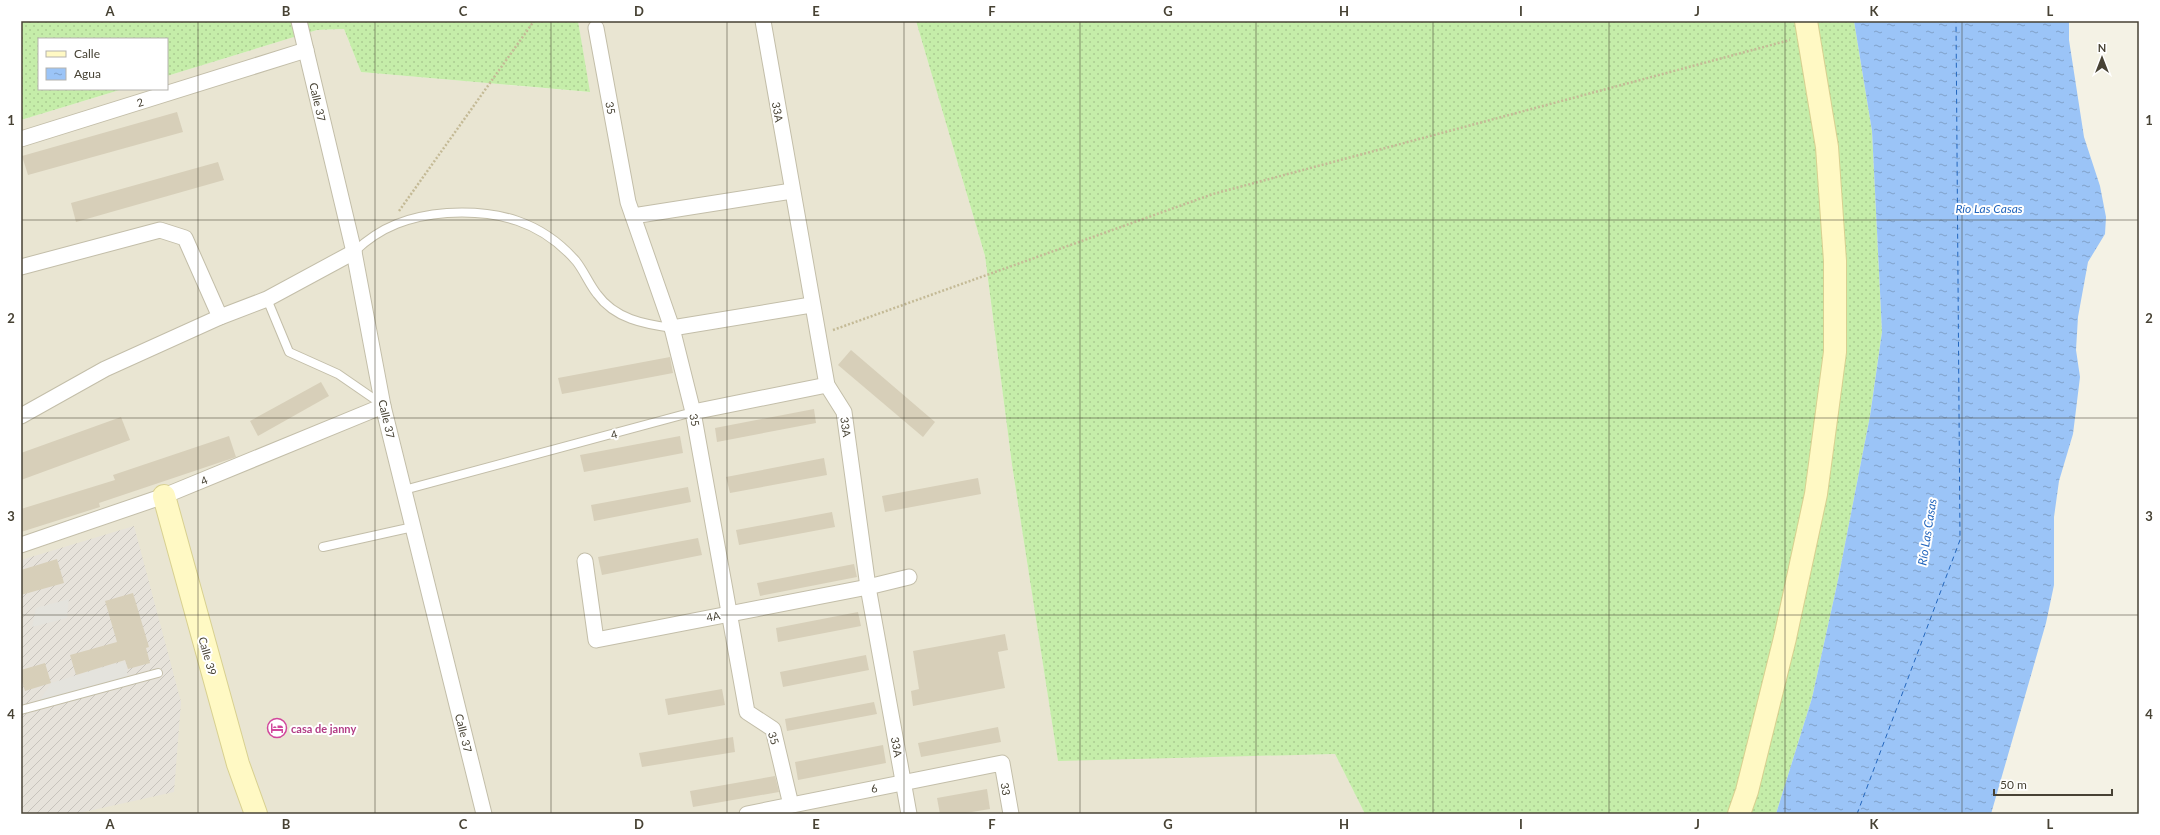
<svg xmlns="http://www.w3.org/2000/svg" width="2160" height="835" viewBox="0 0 2160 835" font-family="Lato,sans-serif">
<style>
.residential{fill:#e9e5d2}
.industrial{fill:url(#industrial-furrows)}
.grass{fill:url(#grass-dots)}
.parking{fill:#e4e3dd}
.water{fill:url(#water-ripples)}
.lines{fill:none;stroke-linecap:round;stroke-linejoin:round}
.ferry{stroke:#2366bd;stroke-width:1;stroke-dasharray:5 4;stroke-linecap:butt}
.building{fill:#d7cfb9}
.lane-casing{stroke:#c3bea9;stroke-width:10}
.street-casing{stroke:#c3bea9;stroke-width:17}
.secondary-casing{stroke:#d8d090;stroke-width:24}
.path{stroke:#c4ba96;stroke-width:2.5;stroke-dasharray:2 2;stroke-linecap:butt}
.lane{stroke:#fff;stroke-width:8}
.street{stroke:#fff;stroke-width:15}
.secondary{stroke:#fff9c4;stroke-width:22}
.grid{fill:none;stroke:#474234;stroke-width:1;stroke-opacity:0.55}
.labels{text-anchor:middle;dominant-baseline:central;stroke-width:4;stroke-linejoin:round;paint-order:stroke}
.street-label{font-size:11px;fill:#474234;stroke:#fff}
.hotel-label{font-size:11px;font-weight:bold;fill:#b23c85;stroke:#fff;text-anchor:start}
.water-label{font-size:12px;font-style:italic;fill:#2366bd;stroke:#fff}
.neatline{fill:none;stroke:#474234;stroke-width:1.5}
.grid-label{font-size:13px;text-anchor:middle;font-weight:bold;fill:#474234}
</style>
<defs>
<pattern id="industrial-furrows" width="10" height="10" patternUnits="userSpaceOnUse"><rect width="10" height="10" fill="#e6e2da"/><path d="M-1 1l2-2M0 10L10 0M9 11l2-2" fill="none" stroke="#c7c3bc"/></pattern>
<pattern id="grass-dots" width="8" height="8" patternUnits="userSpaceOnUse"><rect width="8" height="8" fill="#c5eda9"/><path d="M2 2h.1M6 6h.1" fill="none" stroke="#abcc92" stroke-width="1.8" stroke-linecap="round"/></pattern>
<pattern id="water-ripples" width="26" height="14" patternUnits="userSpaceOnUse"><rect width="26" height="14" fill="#9bc4f7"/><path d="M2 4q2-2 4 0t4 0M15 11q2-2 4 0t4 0" fill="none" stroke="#80a1c9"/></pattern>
</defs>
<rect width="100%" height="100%" fill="#f4f2e5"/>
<path class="residential" d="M578 21H916L985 256 1012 465 1058 760 1335 754 1365 814H21V120L123 89H167V76L317 30 344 29 361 72 589 92Z"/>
<path class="industrial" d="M134 526 181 702 174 792 75 814H21V560Z"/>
<g class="grass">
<path d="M21 21H578L590 92 361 72 344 29 317 30 167 76V39H39V89H123L21 120Z"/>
<path d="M916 21H1854L1872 131 1882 332 1870 416 1838 580 1812 698 1776 814H1365L1335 754 1058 761 1012 465 985 256Z"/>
</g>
<g class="parking">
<path d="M69 599 67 618 32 627 36 608Z"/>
<path d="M126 662 128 681 35 707 51 683 113 664Z"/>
</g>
<path class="water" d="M1854 21H2069V40L2084 137 2100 186 2106 217 2105 234 2088 262 2078 317 2076 350 2080 377 2073 434 2059 481 2054 517V585L2046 623 1991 814H1776L1812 698 1838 580 1870 416 1882 332 1872 131Z"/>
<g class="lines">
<path class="ferry" d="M1857 814 1960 540 1956 21"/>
</g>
<g class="building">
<path d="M177 112 183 132 28 175 22 156Z"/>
<path d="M218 162 224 180 76 222 71 203Z"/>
<path d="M851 350 935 422 923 437 838 365Z"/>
<path d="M670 357 673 373 562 394 558 378Z"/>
<path d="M321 382 329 396 258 436 250 421Z"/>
<path d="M814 409 816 423 717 442 715 428Z"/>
<path d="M121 417 130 440 21 480V453Z"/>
<path d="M229 436 236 457 99 503 100 507 21 532V509L115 480 113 475Z"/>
<path d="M680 436 683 453 584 472 580 455Z"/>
<path d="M824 458 827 475 730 493 726 477Z"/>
<path d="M978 478 981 494 885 512 882 496Z"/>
<path d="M688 487 691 502 594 521 591 505Z"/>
<path d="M832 512 835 527 739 545 736 530Z"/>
<path d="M698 538 702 555 602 575 598 557Z"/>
<path d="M57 559 64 583 21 595V570Z"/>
<path d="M854 564 857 577 760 596 757 583Z"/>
<path d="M133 593 149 647 146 648 150 663 128 669 125 660 76 675 70 655 117 642 105 601Z"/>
<path d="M858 612 861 626 778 642 776 628Z"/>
<path d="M1005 634 1008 650 998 652 1005 688 913 706 911 691 919 689 913 651Z"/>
<path d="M866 655 869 670 783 687 780 672Z"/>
<path d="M45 663 51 683 25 691 21 679V670Z"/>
<path d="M722 689 725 705 668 715 665 699Z"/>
<path d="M874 702 877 714 787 731 785 719Z"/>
<path d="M998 727 1001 742 921 757 918 743Z"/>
<path d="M733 737 735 752 642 767 639 753Z"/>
<path d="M883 745 886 763 798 780 795 762Z"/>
<path d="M775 776 779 792 693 807 690 791Z"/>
<path d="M987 789 990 809 960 814H940L937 798Z"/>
</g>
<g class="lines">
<defs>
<g id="lane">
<path d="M354 252C381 226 410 216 447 213 498 210 541 221 576 261 584 271 589 284 597 294 615 319 644 324 672 328"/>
<path d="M267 299 289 352 338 374 383 405"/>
<path d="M404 490 693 412"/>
<path d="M323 547 413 527"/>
<path d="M21 710 158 673"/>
</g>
<g id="street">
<path d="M299 21 354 252 383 406 484 814"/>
<path d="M763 21 827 385 844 412 868 587 909 814"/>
<path d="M596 28 628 202 672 328 693 412 747 712 773 729 791 805"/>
<path d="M21 139 306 50"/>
<path d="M633 216 792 191"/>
<path d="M21 267 160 230 185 238 220 317"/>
<path d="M672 328 811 305"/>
<path d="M693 412 827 385"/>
<path d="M21 416 105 369 220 317 267 299 354 252"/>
<path d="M21 545 164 496 383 406"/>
<path d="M585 561 596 640 868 587 909 577"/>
<path d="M747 814 1002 763 1011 814"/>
</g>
<g id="secondary">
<path d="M164 496 238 764 256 814"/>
<path d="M1739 814 1747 791 1785 638 1816 494 1835 352V261L1827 147 1806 21"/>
</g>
</defs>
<use href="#lane" class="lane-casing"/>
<use href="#street" class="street-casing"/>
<use href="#secondary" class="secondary-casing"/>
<g class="path">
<path d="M399 211 534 21"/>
<path d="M833 330 1213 194 1790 40"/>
</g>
<use href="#lane" class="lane"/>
<use href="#street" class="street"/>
<use href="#secondary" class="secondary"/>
</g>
<path class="grid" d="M198 21V814M375 21V814M551 21V814M727 21V814M904 21V814M1080 21V814M1256 21V814M1433 21V814M1609 21V814M1785 21V814M1962 21V814M21 220H2139M21 418H2139M21 615H2139"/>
<defs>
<symbol id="hotel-ring" viewBox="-11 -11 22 22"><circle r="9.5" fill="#fff" stroke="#d1479c" stroke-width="1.5"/><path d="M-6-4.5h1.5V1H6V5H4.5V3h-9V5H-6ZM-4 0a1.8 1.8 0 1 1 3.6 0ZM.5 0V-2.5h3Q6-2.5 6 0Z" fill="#d1479c"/></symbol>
</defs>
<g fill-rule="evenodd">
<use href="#hotel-ring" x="266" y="717" width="22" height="22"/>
</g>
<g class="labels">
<g class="street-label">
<text transform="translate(140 102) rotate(-17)">2</text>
<text transform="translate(318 102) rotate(77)">Calle 37</text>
<text transform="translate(611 108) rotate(79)">35</text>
<text transform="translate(778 112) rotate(80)">33A</text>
<text transform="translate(387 419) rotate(77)">Calle 37</text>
<text transform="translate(695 420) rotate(79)">35</text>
<text transform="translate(846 427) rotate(82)">33A</text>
<text transform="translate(614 434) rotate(-15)">4</text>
<text transform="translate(204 480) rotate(-23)">4</text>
<text transform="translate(713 616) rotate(-12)">4A</text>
<text transform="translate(208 656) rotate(74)">Calle 39</text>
<text transform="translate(464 733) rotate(76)">Calle 37</text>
<text transform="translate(774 738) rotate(72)">35</text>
<text transform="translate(897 747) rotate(80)">33A</text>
<text transform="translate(874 788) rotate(-11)">6</text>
<text transform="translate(1006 789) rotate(80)">33</text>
</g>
<g class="hotel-label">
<text x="291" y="728">casa de janny</text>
</g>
<g class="water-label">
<text x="1989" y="208">Río Las Casas</text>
<text transform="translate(1927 532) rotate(-81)">Río Las Casas</text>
</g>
</g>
<rect width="2160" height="835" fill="none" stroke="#ffffff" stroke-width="44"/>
<rect x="38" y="38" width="130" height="52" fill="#ffffff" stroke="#b5b3ae"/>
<rect x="46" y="51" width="20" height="6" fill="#fff9c4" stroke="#b5b3ae"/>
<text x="74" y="58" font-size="12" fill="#474234">Calle</text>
<rect x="46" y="68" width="20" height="12" fill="url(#water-ripples)" stroke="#b5b3ae"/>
<text x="74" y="78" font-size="12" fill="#474234">Agua</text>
<g transform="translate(2102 58)" stroke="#ffffff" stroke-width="3" paint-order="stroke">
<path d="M0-3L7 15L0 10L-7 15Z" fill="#474234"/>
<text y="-6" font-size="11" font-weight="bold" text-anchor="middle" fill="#474234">N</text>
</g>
<path d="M1994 789v6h118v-6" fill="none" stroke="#474234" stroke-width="2"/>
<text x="2000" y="789" font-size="12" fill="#474234" stroke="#ffffff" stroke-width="3" paint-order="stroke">50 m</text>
<rect x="22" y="22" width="2116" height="791" class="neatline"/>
<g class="grid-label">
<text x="110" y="16">A</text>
<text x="286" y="16">B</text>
<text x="463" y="16">C</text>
<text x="639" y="16">D</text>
<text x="816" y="16">E</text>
<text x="992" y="16">F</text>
<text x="1168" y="16">G</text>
<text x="1344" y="16">H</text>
<text x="1521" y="16">I</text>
<text x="1697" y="16">J</text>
<text x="1874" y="16">K</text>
<text x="2050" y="16">L</text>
<text x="11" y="125">1</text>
<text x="2149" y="125">1</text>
<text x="11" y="323">2</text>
<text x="2149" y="323">2</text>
<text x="11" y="521">3</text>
<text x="2149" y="521">3</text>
<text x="11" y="719">4</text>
<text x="2149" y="719">4</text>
<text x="110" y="829">A</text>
<text x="286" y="829">B</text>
<text x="463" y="829">C</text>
<text x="639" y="829">D</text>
<text x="816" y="829">E</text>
<text x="992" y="829">F</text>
<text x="1168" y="829">G</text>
<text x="1344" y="829">H</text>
<text x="1521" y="829">I</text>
<text x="1697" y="829">J</text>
<text x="1874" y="829">K</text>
<text x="2050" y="829">L</text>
</g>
</svg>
